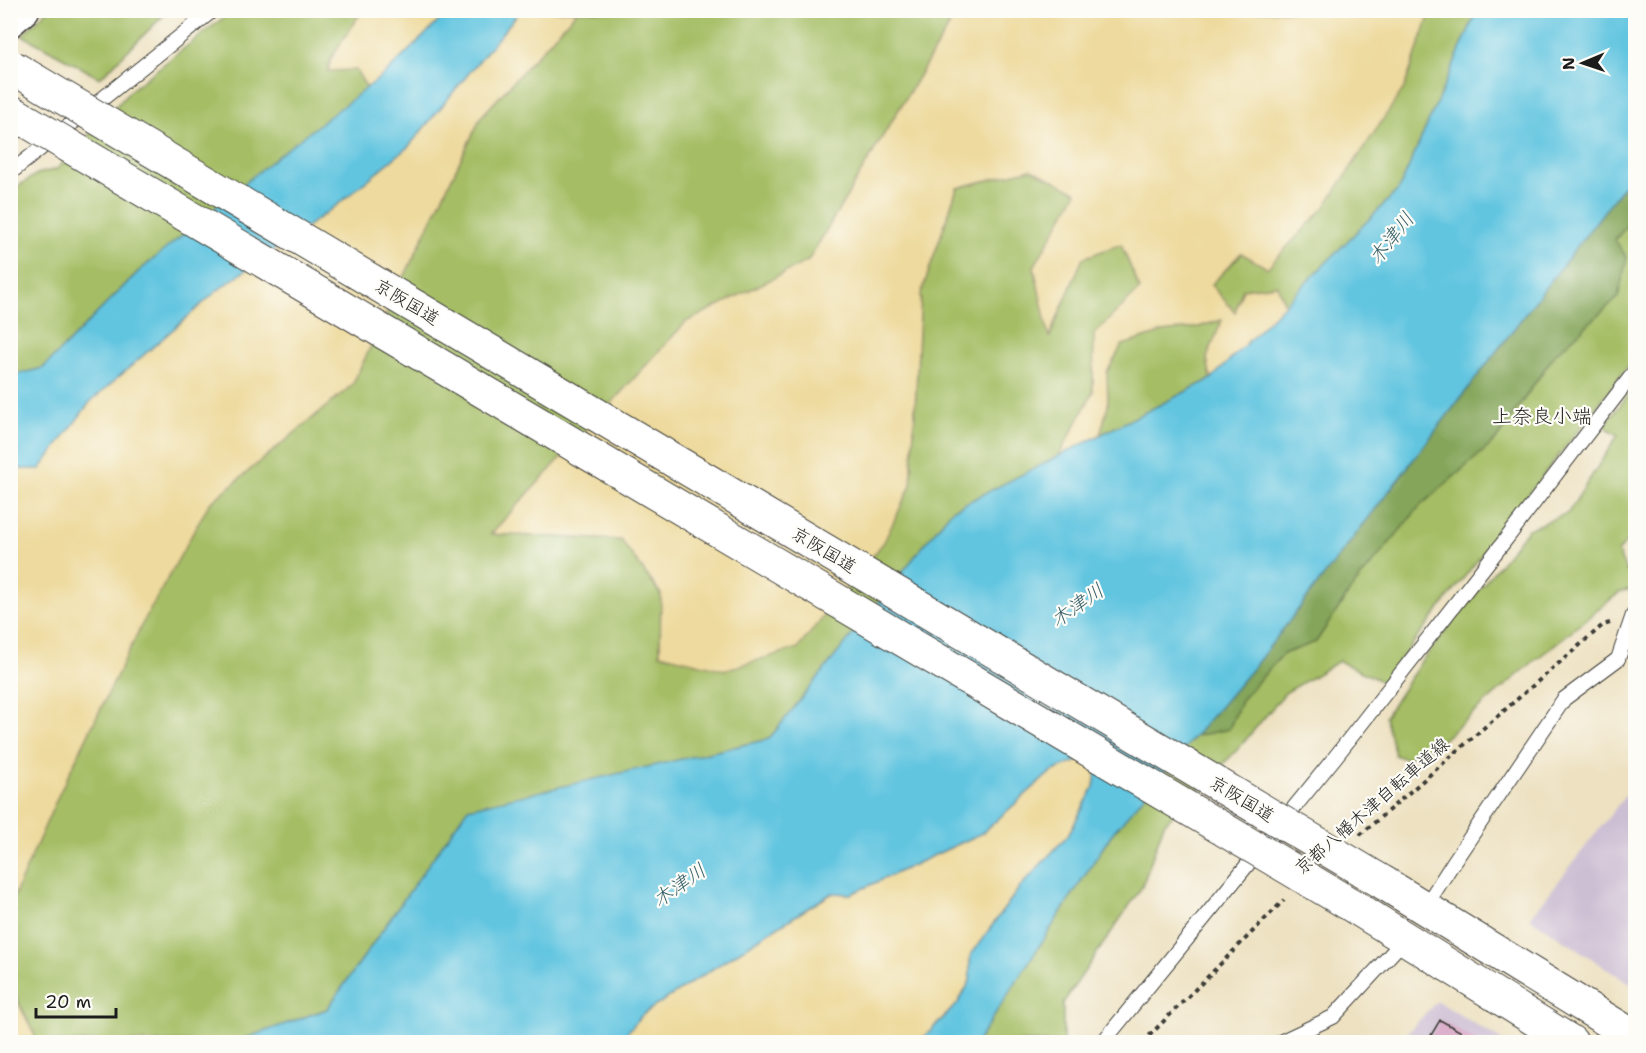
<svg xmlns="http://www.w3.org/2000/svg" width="1646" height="1053" viewBox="0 0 1646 1053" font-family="'Shantell Sans','Klee One',sans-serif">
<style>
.industrial{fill:#ccbed3}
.green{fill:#a5be65;stroke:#606d40;stroke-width:1.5}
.forest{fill:#84a55a;stroke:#50603b;stroke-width:1.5}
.sand{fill:#eeda9e;stroke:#857b5d;stroke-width:1.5}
.water{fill:#62c5e0;stroke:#3f707e;stroke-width:1.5}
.building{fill:#d49ec1}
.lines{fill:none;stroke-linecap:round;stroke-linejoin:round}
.service-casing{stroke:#3b3a35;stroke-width:16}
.minor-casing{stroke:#3b3a35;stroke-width:31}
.trunk-casing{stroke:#3b3a35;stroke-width:35}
.path{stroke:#3b3a35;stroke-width:4;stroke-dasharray:4.5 4.5;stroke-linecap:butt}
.service{stroke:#fff;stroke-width:14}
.minor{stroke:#fff;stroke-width:28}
.trunk{stroke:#fff;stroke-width:33}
.trunk-bridge-casing{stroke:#3b3a35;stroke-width:35;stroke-linecap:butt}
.trunk-bridge{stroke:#fff;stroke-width:33}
.labels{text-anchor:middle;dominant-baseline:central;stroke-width:4.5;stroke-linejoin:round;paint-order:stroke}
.street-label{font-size:18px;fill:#1c1c1c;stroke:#fdfcf7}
.water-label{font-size:20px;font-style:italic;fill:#38606a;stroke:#fdfcf7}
.neighbourhood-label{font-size:20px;fill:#1c1c1c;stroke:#fdfcf7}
</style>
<rect width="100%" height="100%" fill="#fdfcf7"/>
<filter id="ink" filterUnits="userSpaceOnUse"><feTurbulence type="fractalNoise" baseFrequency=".0167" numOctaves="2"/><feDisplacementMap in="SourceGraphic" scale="12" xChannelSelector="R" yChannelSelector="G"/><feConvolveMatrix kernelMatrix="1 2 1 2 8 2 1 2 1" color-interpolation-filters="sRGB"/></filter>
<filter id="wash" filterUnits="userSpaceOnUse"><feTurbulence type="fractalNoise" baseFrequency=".008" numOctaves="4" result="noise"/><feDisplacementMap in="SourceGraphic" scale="24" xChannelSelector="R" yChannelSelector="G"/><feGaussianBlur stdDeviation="1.35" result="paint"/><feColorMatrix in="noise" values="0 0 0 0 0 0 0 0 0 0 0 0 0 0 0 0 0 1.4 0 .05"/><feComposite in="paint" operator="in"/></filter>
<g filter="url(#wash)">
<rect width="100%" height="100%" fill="#ede1c1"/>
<g class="industrial">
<path d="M1635 783V987L1530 918Z"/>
<path d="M1437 1001 1505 1042H1399Z"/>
</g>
<g class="green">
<path d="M47 11V10L168 11 100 78 22 35Z"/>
<path d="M232 11H362L328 70H356L367 88 138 272 43 368 11 376V191L37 174 57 169 132 89Z"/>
<path d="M577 11H958L808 261 686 322 491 534 621 540 661 595 660 654 911 485 921 294 957 188 1031 169 1078 192 1034 267 1050 336 1083 258 1121 244 1140 290 1094 334 1093 392 1059 456 952 510 769 739 468 809 327 1009 235 1042H31L35 1035 11 986V903L58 796 141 626 209 504 352 385 481 117Z"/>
<path d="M1431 11H1477L1399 189 1285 305 1277 285 1243 289 1235 313 1211 285 1404 88Z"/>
<path d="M1635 215V357L1383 682 1339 661 1285 693 1238 749 1164 824 1142 887 1063 1003V1042H977L1111 835 1195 736 1229 729 1242 699 1283 654 1316 642 1352 588 1420 506 1495 441 1555 354 1618 297 1614 241Z"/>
<path d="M1222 320 1207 358 1211 379 1100 435 1108 405 1107 372 1122 345 1163 332 1198 327Z"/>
<path d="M1635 386V531L1618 552 1626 571 1635 567V587L1619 593 1534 661 1436 745 1405 759 1395 755 1385 717 1420 663 1528 529 1568 513 1618 435 1604 426Z"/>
</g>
<path class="forest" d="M1635 171V215L1615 240 1627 258 1618 297 1555 354 1495 441 1420 506 1352 588 1316 642 1283 654 1242 699 1229 729 1195 736 1257 663Z"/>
<g class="sand">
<path d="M362 11H445L444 16 386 73 367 88 356 70 328 71 331 58Z"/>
<path d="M520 11H577L481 117 352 385 209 504 141 626 58 796 11 903V469H40L90 402 218 290 337 205 409 146Z"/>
<path d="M958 11H1431L1404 88 1324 208 1267 268 1241 253 1211 285 1235 312 1243 289 1277 285 1285 305 1211 379 1207 358 1222 320 1198 327 1163 332 1122 345 1107 372 1108 405 1100 435 1059 456 1093 392 1094 334 1140 289 1121 244 1083 258 1049 337 1034 267 1077 192 1031 169 957 188 921 294 911 485 884 542 798 648 725 670 660 654 661 594 621 540 491 534 686 322 808 261Z"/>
<path d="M1099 752 1094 787 1068 835 1020 887 970 956V981L958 1003 919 1042H619L643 1014 766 934 833 893 851 894 982 833 1051 772Z"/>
<path d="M10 986 35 1036 31 1042H11Z"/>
</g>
<g class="water">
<path d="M445 11H520L409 146 337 205 218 290 90 402 40 469H11L10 376 43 368 138 272 275 158 386 73 444 16Z"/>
<path d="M1477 11H1635V171L1257 663 1111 835 977 1042H919L958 1003 970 981V956L1020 887 1068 835 1094 787 1099 752 1051 772 982 833 851 894 832 893 766 934 643 1014 619 1042H235L327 1009 468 808 769 739 952 510 1211 379 1399 189Z"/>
</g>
<g id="blocks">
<path class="building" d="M1440 1020 1479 1042H1427Z"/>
</g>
</g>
<g filter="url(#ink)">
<use href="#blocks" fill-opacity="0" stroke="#3b3a35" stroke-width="1.5"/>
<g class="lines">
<defs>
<g id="service">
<path d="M10 173 213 10"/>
<path d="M1425 907 1453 863 1564 699 1618 659 1633 615"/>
<path d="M1103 1042 1336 756 1503 543 1636 370"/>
<path d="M1280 1042 1333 1017 1406 938"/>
</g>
<path id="minor" d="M10 23 25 10"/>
<g id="trunk">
<path d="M1384 883 1636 1038"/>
<path d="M1358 909 1571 1042"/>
</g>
</defs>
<use href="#service" class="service-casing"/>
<use href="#minor" class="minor-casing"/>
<use href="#trunk" class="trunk-casing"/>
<g class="path">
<path d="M1360 835 1603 625 1610 623"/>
<path d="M1143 1042 1284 900"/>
</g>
<use href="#service" class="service"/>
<use href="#minor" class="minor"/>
<use href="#trunk" class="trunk"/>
<defs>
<g id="trunk-bridge">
<path d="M12 67 1384 883"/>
<path d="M10 111 1358 909"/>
</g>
</defs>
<use href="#trunk-bridge" class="trunk-bridge-casing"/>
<use href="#trunk-bridge" class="trunk-bridge"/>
</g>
</g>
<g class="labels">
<g class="street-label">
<text transform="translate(407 302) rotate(31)">京阪国道</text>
<text transform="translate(824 550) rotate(31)">京阪国道</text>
<text transform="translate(1242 799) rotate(31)">京阪国道</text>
<text transform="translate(1372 806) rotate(-41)">京都八幡木津自転車道線</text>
</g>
<g class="water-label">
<text transform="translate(1391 238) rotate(-52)">木津川</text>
<text transform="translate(1077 605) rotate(-35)">木津川</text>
<text transform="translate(679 885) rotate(-35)">木津川</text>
</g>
<g class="neighbourhood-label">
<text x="1542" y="416">上奈良小端</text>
</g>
</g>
<rect width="1646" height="1053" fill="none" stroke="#fdfcf7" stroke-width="36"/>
<g transform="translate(1583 63) rotate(268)" stroke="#fdfcf7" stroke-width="4.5" paint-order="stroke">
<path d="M0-4.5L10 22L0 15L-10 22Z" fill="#1c1c1c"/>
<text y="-9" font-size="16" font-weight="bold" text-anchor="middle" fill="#1c1c1c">N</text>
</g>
<path d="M36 1008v9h80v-9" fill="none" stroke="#1c1c1c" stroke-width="3"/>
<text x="45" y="1008" font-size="18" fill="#1c1c1c" stroke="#fdfcf7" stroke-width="4.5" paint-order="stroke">20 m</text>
</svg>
